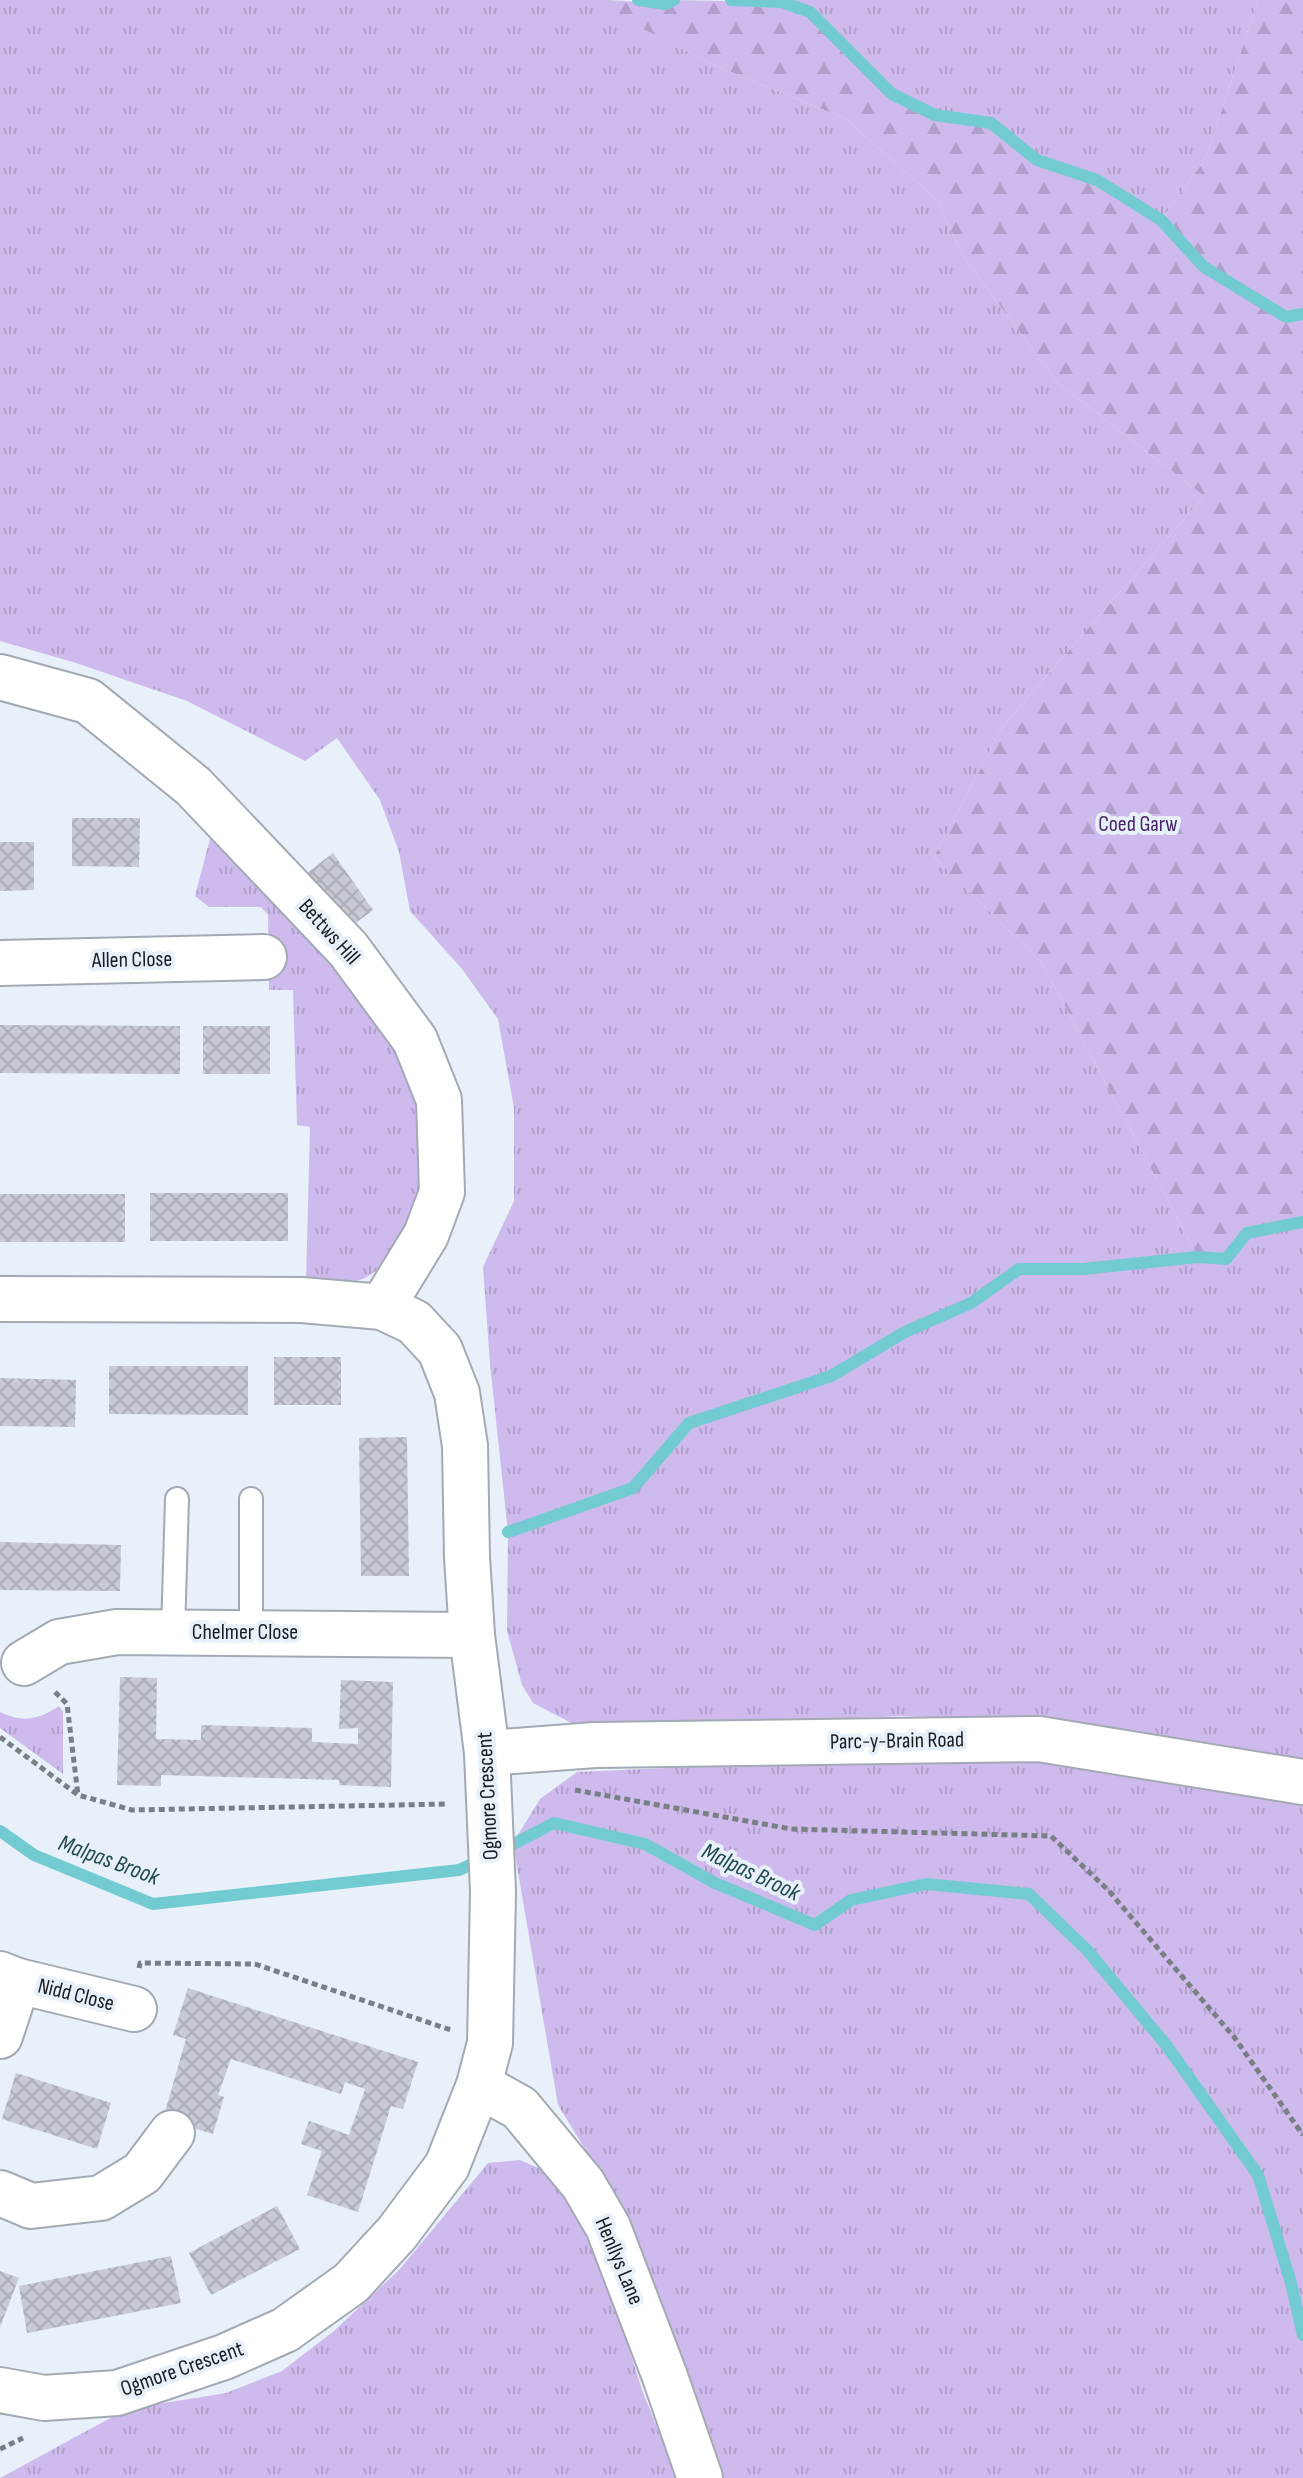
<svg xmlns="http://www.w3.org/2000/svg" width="1303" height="2478" viewBox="0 0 1303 2478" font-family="'Sofia Sans Condensed',sans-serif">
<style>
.grass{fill:url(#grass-tufts)}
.forest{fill:url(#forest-firs)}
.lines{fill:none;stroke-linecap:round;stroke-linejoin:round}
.stream{stroke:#73cbd2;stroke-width:12}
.building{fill:url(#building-cross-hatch)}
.lane-casing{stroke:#a3aab4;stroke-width:26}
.street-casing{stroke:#a3aab4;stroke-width:48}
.secondary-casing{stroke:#a3aab4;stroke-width:48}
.path{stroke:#797f85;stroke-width:5;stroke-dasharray:6 4;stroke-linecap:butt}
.lane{stroke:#fff;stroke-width:22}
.street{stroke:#fff;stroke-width:44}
.secondary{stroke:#fff;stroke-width:44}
.labels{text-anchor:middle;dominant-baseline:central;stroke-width:8;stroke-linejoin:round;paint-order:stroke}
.park-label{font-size:22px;fill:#462569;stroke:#e8f0fa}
.street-label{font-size:22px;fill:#1a1d20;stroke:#e8f0fa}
.water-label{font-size:24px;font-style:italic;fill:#214a4d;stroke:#e8f0fa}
</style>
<defs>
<pattern id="grass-tufts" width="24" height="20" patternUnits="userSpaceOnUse" patternTransform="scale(2)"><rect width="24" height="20" fill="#cebaec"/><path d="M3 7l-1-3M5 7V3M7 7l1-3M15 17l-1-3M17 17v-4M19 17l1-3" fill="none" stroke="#b09fca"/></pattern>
<pattern id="forest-firs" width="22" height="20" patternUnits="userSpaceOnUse" patternTransform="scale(2)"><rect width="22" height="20" fill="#cebaec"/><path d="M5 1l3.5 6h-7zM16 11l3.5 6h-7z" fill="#b09fca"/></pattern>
<pattern id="building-cross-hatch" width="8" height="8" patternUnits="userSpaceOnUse" patternTransform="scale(2)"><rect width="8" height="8" fill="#c8cad5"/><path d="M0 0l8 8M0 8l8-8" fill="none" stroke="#abadb7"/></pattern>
</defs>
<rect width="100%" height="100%" fill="#e8f0fa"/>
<g class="grass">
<path d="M0 0H606L604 9 719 67 846 119 938 201 962 255 1058 383 1204 496 1003 726 934 857 1042 963 1198 1257 1226 1259 1247 1233 1303 1222V1759L1217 1749 1064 1722 902 1716 585 1730 533 1703 522 1685 507 1631 508 1532 490 1364 483 1267 514 1201V1108L498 1019 462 969 410 911 399 852 380 800 337 738 305 761 187 701 76 663 0 641Z"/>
<path d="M732 0H1258L1206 158 1161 220 1097 180 1037 160 991 123 935 115 892 94 810 12Z"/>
<path d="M211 835 341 972 397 1047 427 1118 419 1218 387 1264 365 1278 338 1287 306 1282 310 1127 297 1125 293 990H269L268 915 261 907H209L195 896Z"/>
<path d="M59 1706 63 1712V1774L0 1728V1712C23 1723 38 1720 59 1706Z"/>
<path d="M972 1749 1303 1790V2478H720L630 2222 558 2105 513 1843 540 1799 577 1772 783 1763Z"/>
<path d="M520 2160 545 2171 576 2204 602 2262 642 2390 677 2478H0L127 2409 226 2393 282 2371 334 2331 399 2270 488 2163Z"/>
</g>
<path class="forest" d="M606 0C622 0 662 6 674 0L782 2 810 12 892 94 935 115 991 123 1038 160 1097 180 1161 220 1206 158 1258 0H1303V1222L1247 1233 1226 1259 1198 1257 1042 963 934 857 1003 726 1204 496 1058 383 962 255 938 201 846 119 719 67 603 9Z"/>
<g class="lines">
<g class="stream">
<path d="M638 0 666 4 674 0"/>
<path d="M731 0 782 2 810 12 892 94 935 115 991 123 1037 160 1097 180 1161 220 1204 267 1286 317 1303 314"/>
<path d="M508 1532 633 1488 689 1423 831 1376 905 1332 971 1303 1019 1269H1083L1198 1257 1226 1259 1247 1233 1303 1222"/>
<path d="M0 1831 34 1855 153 1904 459 1870 483 1859"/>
<path d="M500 1851 554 1823 645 1844 715 1883 815 1925 851 1900 926 1884 1029 1894 1088 1951 1167 2046 1258 2175 1291 2283 1303 2335"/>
</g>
</g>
<g class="building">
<path d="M72 818H140L139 867 72 866Z"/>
<path d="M0 842H34V890L0 891Z"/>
<path d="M333 853 373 910 349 928 298 880Z"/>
<path d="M0 1025 180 1026V1074L0 1073Z"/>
<rect x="203" y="1026" width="67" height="48"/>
<rect x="150" y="1193" width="138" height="48"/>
<rect x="0" y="1194" width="125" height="48"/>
<rect x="274" y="1357" width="67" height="48"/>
<path d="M109 1366H248V1415L109 1414Z"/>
<path d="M0 1378 76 1380 75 1427 0 1426Z"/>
<path d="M407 1437 409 1576H361L359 1438Z"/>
<path d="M0 1542 121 1545 120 1591 0 1590Z"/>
<path d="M120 1677 157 1678 156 1739 201 1740V1725L232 1726 312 1728V1742L358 1744V1728L339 1729 341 1680 393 1682 391 1787 339 1785V1780L161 1775V1786L117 1785Z"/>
<path d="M188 1988 418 2062 403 2109 391 2106 358 2212 307 2195 322 2151 301 2144 309 2121 349 2135 365 2089 345 2082 341 2094 231 2059 218 2095 224 2097 213 2134 163 2119 186 2039 173 2035Z"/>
<path d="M16 2073 111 2103 97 2149 2 2119Z"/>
<path d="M277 2206 300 2249 211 2295 189 2253Z"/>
<path d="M171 2256 181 2303 27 2333 19 2286Z"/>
<path d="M0 2271 19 2278 0 2327Z"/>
</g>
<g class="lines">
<defs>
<g id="lane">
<path d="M173 1632 177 1499"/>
<path d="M251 1632V1499"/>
</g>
<g id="street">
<path d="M0 677 88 701 193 786 348 949 415 1040 439 1100 442 1192 426 1235 382 1307"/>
<path d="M0 963 264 957"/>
<path d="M24 1663 59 1642 117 1632 472 1635"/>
<path d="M0 1974 18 1981 134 2009"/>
<path d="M0 2036 18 1981"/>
<path d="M479 2085 520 2108 583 2184 608 2227 664 2374 700 2478"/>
<path d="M0 2193 31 2206 101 2198 142 2173 172 2133"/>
</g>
<g id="secondary">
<path d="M0 1299 302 1300 382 1307 414 1322 440 1350 457 1393 465 1446 467 1557 472 1635 487 1753 493 1892 490 2043 479 2085 447 2166 397 2233 351 2283 285 2330 224 2357 117 2393 44 2398 0 2390"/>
<path d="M487 1753 595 1745 1039 1739 1303 1782"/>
</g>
</defs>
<use href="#lane" class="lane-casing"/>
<use href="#street" class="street-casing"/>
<use href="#secondary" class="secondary-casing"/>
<g class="path">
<path d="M55 1692 67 1704 78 1795"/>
<path d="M0 1737 78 1795 132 1810 448 1804"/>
<path d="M575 1790 791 1829 1051 1836 1108 1890 1234 2037 1303 2135"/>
<path d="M139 1968 140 1963 255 1964 451 2030"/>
<path d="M0 2449 23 2438"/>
</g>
<use href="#lane" class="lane"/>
<use href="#street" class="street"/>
<use href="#secondary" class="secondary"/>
</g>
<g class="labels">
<g class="park-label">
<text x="1138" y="824">Coed Garw</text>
</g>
<g class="street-label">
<text transform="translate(329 932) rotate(48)">Bettws Hill</text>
<text transform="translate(132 960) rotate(-1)">Allen Close</text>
<text x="245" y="1632">Chelmer Close</text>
<text transform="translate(897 1741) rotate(-1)">Parc-y-Brain Road</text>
<text transform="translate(488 1796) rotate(-93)">Ogmore Crescent</text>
<text transform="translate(76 1995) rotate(14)">Nidd Close</text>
<text transform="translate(619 2261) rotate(67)">Henllys Lane</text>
<text transform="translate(182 2369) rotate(-19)">Ogmore Crescent</text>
</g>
<g class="water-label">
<text transform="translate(109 1860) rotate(20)">Malpas Brook</text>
<text transform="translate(751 1872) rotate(25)">Malpas Brook</text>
</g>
</g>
</svg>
